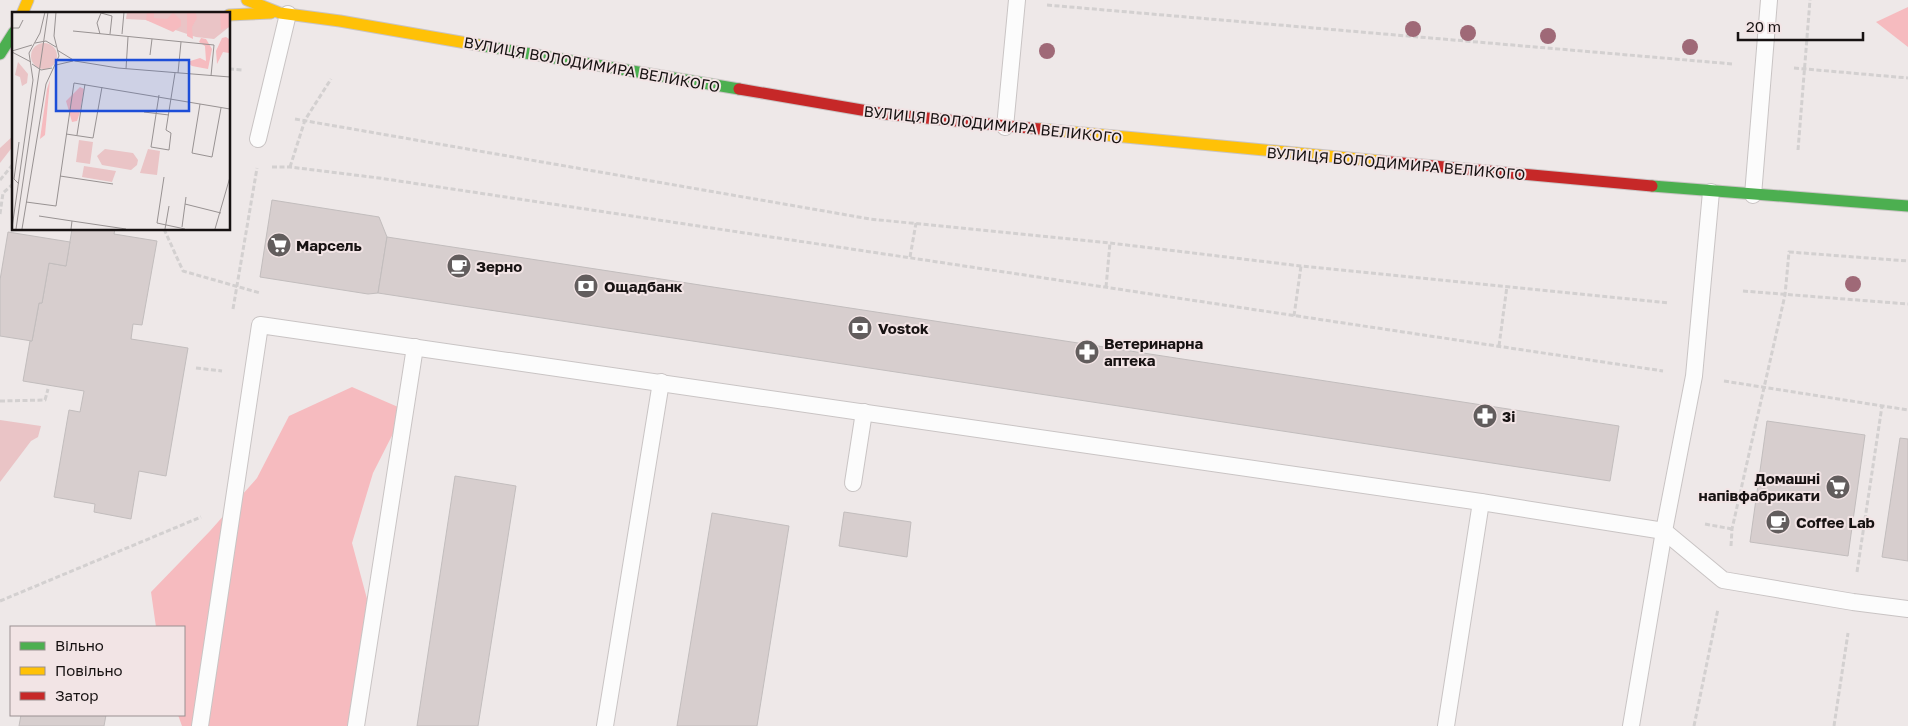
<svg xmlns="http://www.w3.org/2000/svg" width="1908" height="726" viewBox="0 0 1908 726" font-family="'Golos Text',sans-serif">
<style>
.green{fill:#eac4c6}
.forest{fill:#f6bbbf}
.building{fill:#d7cece;stroke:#c2bdbd}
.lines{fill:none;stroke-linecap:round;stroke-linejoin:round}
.lane-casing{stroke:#c9c4c4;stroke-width:18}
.fast-casing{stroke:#c9c4c4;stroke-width:13}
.slow-casing{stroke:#c9c4c4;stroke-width:13}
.jam-casing{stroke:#c9c4c4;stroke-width:13}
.path{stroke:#d3d0d0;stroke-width:3;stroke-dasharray:5 2.5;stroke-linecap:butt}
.lane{stroke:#fcfcfc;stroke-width:16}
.fast{stroke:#4caf50;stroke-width:11}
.slow{stroke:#ffc107;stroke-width:11}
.jam{stroke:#c62828;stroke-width:11}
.tree{fill:#9f6977}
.labels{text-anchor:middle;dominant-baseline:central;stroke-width:4;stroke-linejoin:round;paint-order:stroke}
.street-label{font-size:15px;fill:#171212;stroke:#f2e4e5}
.poi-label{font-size:15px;font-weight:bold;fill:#171212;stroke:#f2e4e5;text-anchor:start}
.inset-road{fill:none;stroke:#989292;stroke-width:1}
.view{fill:#1d4ed8;fill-opacity:0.15;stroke:#1d4ed8;stroke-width:2.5}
.inset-edge{fill:none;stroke:#171212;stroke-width:2.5}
</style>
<rect width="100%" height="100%" fill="#eee8e8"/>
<g class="green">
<path d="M14 135V145L0 163V148Z"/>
<path d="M0 420 41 426 38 437 31 441 0 482Z"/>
</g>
<g class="forest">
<path d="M1908 7V47L1876 22Z"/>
<path d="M352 387 405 410 373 473 352 543 370 610 355 726H182L178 715H184V627H156L151 592 210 531 257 478 289 416Z"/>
</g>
<g class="building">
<path d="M272 200 379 217 387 237 378 293 368 294 260 277Z"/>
<path d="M72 229H115L114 234 157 241 142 325 133 324 131 339 188 348 166 476 139 471 131 519 94 512 95 504 54 497 69 410 80 412 84 391 23 381 30 341H32L39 303H42L49 263 66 266Z"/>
<path d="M8 232 70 242 66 266 49 263 42 303H39L32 341 0 336V280Z"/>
<path d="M387 237 1619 426 1610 481 378 293Z"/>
<path d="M1767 421 1865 435 1848 556 1750 542Z"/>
<path d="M1900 438 1908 439V561L1882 557Z"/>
<path d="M455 476 516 486 478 726H417Z"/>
<path d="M844 512 911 522 907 557 839 546Z"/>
<path d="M712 513 789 526 757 726H677Z"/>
<path d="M21 715H106L104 726H19Z"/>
</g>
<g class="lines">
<defs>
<g id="lane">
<path d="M1005 127 1017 0"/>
<path d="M258 139 288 14"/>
<path d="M1753 195 1769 0"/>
<path d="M853 483 864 412"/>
<path d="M200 726 260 325 1481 502 1664 531 1723 580 1853 602 1908 609"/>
<path d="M356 726 415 347"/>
<path d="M605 726 661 382"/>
<path d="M1446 726 1481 502"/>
<path d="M1631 726 1664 531 1694 376 1711 192"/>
</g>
<g id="fast">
<path d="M478 45 739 89"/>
<path d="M0 54 14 32"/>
<path d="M1652 186 1908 206"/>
</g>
<g id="slow">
<path d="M247 0 280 13 340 21 478 45"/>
<path d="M22 14 28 0"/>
<path d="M229 15 271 13"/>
<path d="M1040 129 1380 161"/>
</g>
<g id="jam">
<path d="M739 89 885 114 1040 129"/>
<path d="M1380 161 1652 186"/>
</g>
</defs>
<use href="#lane" class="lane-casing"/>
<use href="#fast" class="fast-casing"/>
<use href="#slow" class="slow-casing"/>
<use href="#jam" class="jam-casing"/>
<g class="path">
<path d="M1047 5 1733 64"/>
<path d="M1794 68 1908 78"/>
<path d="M229 69 243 70"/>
<path d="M295 119 870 219 1110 243 1301 266 1669 303"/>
<path d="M1798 150 1810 0"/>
<path d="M272 167H290L379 178 1663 371"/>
<path d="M290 167 305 120 331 79"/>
<path d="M0 180 14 163"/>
<path d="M0 214 3 193 14 183"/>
<path d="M164 229 183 271 260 293"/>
<path d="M910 257 916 223"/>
<path d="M1106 287 1110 243"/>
<path d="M1743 291 1908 304"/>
<path d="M233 309 257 168"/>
<path d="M1294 316 1301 266"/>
<path d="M1499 346 1507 286"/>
<path d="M196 368 222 371"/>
<path d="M1724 381 1908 410"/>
<path d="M0 401 45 400 48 389"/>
<path d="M1705 524 1732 529"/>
<path d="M1731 546 1732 529 1785 295 1789 252 1908 261"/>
<path d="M1857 572 1882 406"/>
<path d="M0 601 201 517"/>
<path d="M1694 726 1718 609"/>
<path d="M1834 726 1848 633"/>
</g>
<use href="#lane" class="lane"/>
<use href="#fast" class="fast"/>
<use href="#slow" class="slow"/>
<use href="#jam" class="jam"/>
</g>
<g class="tree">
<circle cx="1413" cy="29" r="8"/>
<circle cx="1468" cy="33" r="8"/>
<circle cx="1548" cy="36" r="8"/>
<circle cx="1690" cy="47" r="8"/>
<circle cx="1047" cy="51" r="8"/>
<circle cx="1853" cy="284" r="8"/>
</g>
<defs>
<symbol id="supermarket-disc" viewBox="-11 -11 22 22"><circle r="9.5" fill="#625d5d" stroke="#f2e4e5"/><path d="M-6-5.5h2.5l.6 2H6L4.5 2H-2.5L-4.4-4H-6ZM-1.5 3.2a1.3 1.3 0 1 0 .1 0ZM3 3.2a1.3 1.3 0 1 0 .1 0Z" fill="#fff"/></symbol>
<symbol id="cafe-disc" viewBox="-11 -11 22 22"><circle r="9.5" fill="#625d5d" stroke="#f2e4e5"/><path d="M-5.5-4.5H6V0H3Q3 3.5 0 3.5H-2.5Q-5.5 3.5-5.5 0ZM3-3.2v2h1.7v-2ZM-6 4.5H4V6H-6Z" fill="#fff"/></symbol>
<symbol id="bank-disc" viewBox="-11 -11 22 22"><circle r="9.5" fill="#625d5d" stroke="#f2e4e5"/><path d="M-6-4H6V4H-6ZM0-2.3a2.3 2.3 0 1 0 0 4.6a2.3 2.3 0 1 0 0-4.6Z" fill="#fff"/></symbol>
<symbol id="pharmacy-disc" viewBox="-11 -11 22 22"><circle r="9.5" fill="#625d5d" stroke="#f2e4e5"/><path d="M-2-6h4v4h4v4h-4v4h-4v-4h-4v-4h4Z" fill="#fff"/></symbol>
</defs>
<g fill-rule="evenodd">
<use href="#supermarket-disc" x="265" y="231" width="28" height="28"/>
<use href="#cafe-disc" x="445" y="252" width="28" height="28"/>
<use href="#bank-disc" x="572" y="272" width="28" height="28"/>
<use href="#bank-disc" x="846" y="314" width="28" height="28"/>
<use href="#pharmacy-disc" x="1073" y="338" width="28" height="28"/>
<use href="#pharmacy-disc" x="1471" y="402" width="28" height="28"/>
<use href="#supermarket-disc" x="1824" y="473" width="28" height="28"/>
<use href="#cafe-disc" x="1764" y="508" width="28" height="28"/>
</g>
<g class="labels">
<g class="street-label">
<text transform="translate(592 64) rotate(10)">ВУЛИЦЯ ВОЛОДИМИРА ВЕЛИКОГО</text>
<text transform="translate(993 124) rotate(6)">ВУЛИЦЯ ВОЛОДИМИРА ВЕЛИКОГО</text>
<text transform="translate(1396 163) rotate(5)">ВУЛИЦЯ ВОЛОДИМИРА ВЕЛИКОГО</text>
</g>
<g class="poi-label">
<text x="296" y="245">Марсель</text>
<text x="476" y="266">Зерно</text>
<text x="604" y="286">Ощадбанк</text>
<text x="878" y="328">Vostok</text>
<text x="1104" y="343">Ветеринарна<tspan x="1104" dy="17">аптека</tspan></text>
<text x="1502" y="416">3і</text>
<text x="1820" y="478" text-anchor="end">Домашні<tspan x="1820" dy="17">напівфабрикати</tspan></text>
<text x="1796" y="522">Coffee Lab</text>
</g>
</g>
<g transform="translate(12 12)">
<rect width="218" height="218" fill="#eee8e8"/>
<path d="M115 0H217V15L202 27 184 25 134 8 114 7ZM19 44a13 13 0 1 1 26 0a13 13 0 1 1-26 0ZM6 50 16 62 15 71 10 74 8 65 3 63ZM67 128 81 130 78 152 64 150ZM93 137 121 141 126 148 125 153 119 158 90 153 85 144ZM136 137 148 139 145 163 128 161ZM72 154 104 159 100 170 70 165Z" fill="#eac4c6"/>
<path d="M135 0H142V6L155 7 161 1 169 8V14L161 20 134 8ZM175 0H183L185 6 180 15 181 27 175 24ZM208 0H217V15L209 18ZM214 25 217 27V41L211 40 205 52 204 39 210 26ZM189 26 194 27 200 37 196 57 180 54 175 50 188 46 194 49 193 34 187 30ZM38 68 33 123 28 127 35 77ZM68 75 72 77 68 100 65 109 60 110 54 89Z" fill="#f6bbbf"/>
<path class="inset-road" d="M0 16H7L11 8M61 19 202 33 199 64M88 22 85 11 89 1 100 4 98 22M110 22 112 0M23 31 34 29 44 35M45 38 63 49 106 56 218 65M0 39 20 33M0 40 19 50M138 43 140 27M20 52 29 58 40 56M44 53 61 49M114 57 116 25M166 61 169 30M147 83 139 135 157 138 159 121 154 118 163 61M188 92 180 141 200 145 209 96M132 100 157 103M54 122 81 126 90 75M65 123 73 72M48 164 101 172M152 165 145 211 173 217M7 172 2 167 7 130M14 190 44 194 62 71 218 97M173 192 209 201M27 204 60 209 59 217M60 209 114 217M170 215 174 185M0 216 21 68 17 41 28 21 33 0M4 217 36 0M10 217 34 72 47 44 42 24 44 0M153 217 157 194M203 217 218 165"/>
<path class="view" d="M44 48H177V99H44Z"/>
<rect width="218" height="218" class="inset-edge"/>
</g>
<rect x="10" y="626" width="175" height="90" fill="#f2e4e5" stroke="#9a9091"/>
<rect x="20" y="642" width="25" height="8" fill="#4caf50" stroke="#9a9091"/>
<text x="55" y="651" font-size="15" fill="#171212">Вільно</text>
<rect x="20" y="667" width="25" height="8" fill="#ffc107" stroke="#9a9091"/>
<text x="55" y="676" font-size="15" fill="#171212">Повільно</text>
<rect x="20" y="692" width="25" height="8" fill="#c62828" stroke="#9a9091"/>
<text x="55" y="701" font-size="15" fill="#171212">Затор</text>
<path d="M1738 32v8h125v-8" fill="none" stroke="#171212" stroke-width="2.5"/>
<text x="1746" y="32" font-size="15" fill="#171212" stroke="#f2e4e5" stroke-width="4" paint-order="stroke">20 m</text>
</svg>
